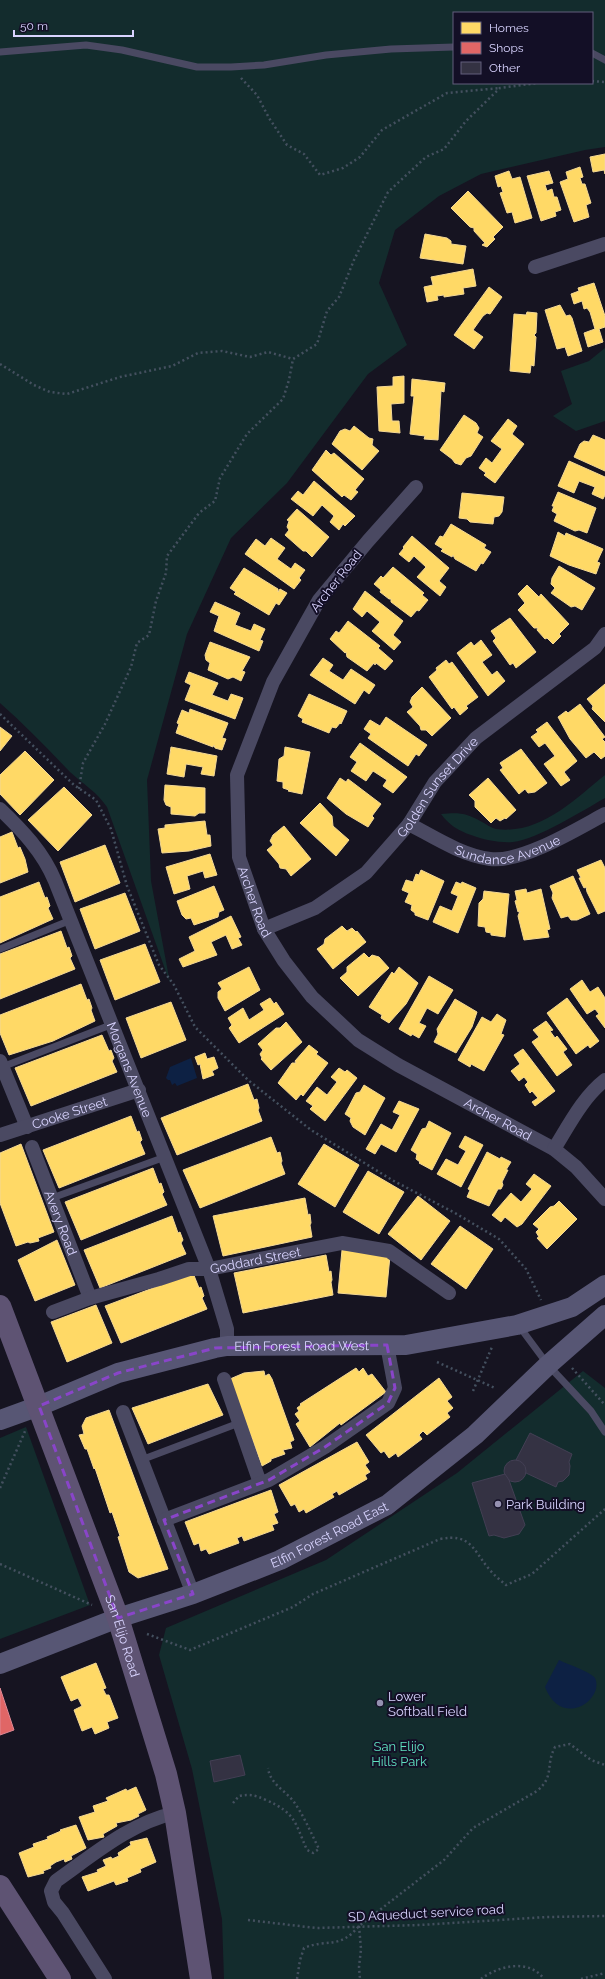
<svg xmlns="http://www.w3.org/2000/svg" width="605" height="1979" viewBox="0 0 605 1979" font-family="Raleway,sans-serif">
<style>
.green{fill:#132c2d;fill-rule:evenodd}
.water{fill:#0d2144}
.homes{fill:#ffd966;stroke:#f4d894}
.shops{fill:#e06666;stroke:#de8794}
.building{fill:#343243;stroke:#433f54}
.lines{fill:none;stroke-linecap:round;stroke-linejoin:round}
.path{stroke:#44505f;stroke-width:2.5;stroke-dasharray:2 3;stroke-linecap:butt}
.lane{stroke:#4a4962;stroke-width:7}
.street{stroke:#4a4962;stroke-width:14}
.secondary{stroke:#575674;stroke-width:20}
.primary{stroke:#5e5373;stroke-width:22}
.marked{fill:none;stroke:#8945c9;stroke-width:3;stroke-dasharray:8 5;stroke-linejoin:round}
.poi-dot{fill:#9591b1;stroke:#130f26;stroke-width:1.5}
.labels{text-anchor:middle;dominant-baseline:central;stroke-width:4;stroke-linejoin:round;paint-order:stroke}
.street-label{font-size:13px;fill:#d9d4ff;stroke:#130f26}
.poi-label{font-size:13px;fill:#d9d4ff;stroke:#130f26;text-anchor:start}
.park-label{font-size:13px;fill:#5fe0c0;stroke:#130f26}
</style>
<rect width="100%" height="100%" fill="#161421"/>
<g class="green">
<path d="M0 0H605V147L585 150 481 174 439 196 395 230 379 283 407 345 368 374 287 483 231 538 187 634 147 780 151 881 170 983 107 807C96 791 84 785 70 772 47 748 25 725 0 703ZM454 13H592V83H454Z"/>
<path d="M605 348V421L576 431 553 416 572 404 561 371 589 361Z"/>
<path d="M605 775V798C582 811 538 839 513 842 500 843 484 840 471 835 459 831 449 825 441 814 459 812 467 813 482 822 486 824 491 828 496 829 540 835 574 800 605 775Z"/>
<path d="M583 1371 605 1388V1979H224L222 1919 192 1769 159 1655 166 1628 326 1560 457 1473Z"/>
<path d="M26 1427 90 1605 0 1639V1438Z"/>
</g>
<g class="water">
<path d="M191 1058 197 1078 177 1086 175 1083 172 1085 170 1080H168L166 1078 170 1067Z"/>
<path d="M559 1660C567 1664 591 1672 595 1678 605 1699 562 1730 545 1687Z"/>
</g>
<g class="homes">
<path d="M605 154V174L604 170 593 172 590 157Z"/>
<path d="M580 167 583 177 580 178 582 184H585L591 203 586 205 589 217 574 222 560 182 568 179 566 172Z"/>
<path d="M509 171 512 179 520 177 532 218 515 223 512 212 507 213 500 193 503 192 501 186 498 187 495 176Z"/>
<path d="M549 171 553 183 545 185 547 191 552 189 554 197H557L561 210 555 212 556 216 541 221 527 176Z"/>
<path d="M468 191 503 227 493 237 495 239 487 247 482 245 485 243 474 231V228L470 227 451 208Z"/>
<path d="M425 234 447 238 451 241V244L466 246 463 264 420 258Z"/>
<path d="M473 269 476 286 463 288 464 294 444 297V295L437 296 438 300 427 302 424 287 433 285 431 277Z"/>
<path d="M594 283 605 316V327L599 329 603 342 588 347 584 333 595 329 590 312 587 308 584 309 582 301 574 304 571 294 579 291 578 288Z"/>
<path d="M489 287 502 297 490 314 487 313 483 316 473 330 483 337 474 349 454 335Z"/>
<path d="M560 305 566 316 570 315 572 318 582 351 568 356 565 347 557 349 545 310Z"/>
<path d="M527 312 537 313 536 333 534 335 536 337 534 366 531 365 530 373 510 371 514 314 526 315Z"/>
<path d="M404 376V403L391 404 392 421H399L400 433 379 431 377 387 393 386V377Z"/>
<path d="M412 379 445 383 444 392 441 391 438 440 424 439 425 436 410 434 414 396H411Z"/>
<path d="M464 415 476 423 479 428 477 433 483 437 471 456 466 458 461 465 455 463 452 459 440 450Z"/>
<path d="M508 419 517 426 512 434 524 444 495 483 484 475 486 473 479 468 486 458 492 463 502 449 491 441Z"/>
<path d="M354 426 369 438 373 439 372 445 379 451 362 470 332 444 340 431 345 429 350 431Z"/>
<path d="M593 435 605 440V471L574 457 580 444 584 441 589 442Z"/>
<path d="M326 450 331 455 334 453 364 479 355 490 358 492 351 500 344 495 342 497 312 470Z"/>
<path d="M569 461 605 477V495L603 499 592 494 595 487 579 481 574 493 558 486Z"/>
<path d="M314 481 355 516 345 526 343 524 339 530 330 522 334 516 322 505 313 516 291 499 298 491 303 495Z"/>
<path d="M558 492 596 508 587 533 579 530 575 531 554 521 557 514 552 511 554 506H552Z"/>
<path d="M462 493 504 497 502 512 499 516 494 517 493 524 470 522 467 519 459 518Z"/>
<path d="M297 509 329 537 312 557 306 551H303L285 535 289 530 287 527 289 521 287 520Z"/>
<path d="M451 524 486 545 484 548 491 552 483 564 481 563 476 571 455 559 453 555 452 557 441 551 443 549 435 544 440 536 443 537Z"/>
<path d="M558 532 565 536 566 533 603 549 597 562 600 563 596 574 569 565 550 556Z"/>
<path d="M412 536 449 568 439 581 446 587 440 596 417 577 426 567 414 556 409 562 399 554 404 548 403 547Z"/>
<path d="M271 538 285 548 277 559 291 569 295 563 305 570 299 578 301 580 294 589 245 554 256 539 265 546Z"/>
<path d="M559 566 595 588 582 610 575 606 571 607 551 593 555 588 551 584 552 578Z"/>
<path d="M393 567 424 593 422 595 428 600 419 611 417 610 411 617 391 602V599H389L380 592 381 590 374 584 381 576 383 578Z"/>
<path d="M244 568 278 589V592L280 589 287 593 279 605 276 603 269 615 234 594 236 592 230 588Z"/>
<path d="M527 585 539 597 541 594 569 624 559 634 561 636 553 644 547 638 545 639 537 630 538 628H534L518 610 525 603 518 594Z"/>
<path d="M365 591 403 621 393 635 401 642 394 650 372 631 380 622 367 611 362 617 353 609Z"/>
<path d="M215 602 240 613 235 625 251 631 254 624 265 629 260 640 263 641 259 651 214 631 219 616 210 612Z"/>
<path d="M510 618 536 652 516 668 513 663 510 665 493 641 496 638 491 631Z"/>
<path d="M348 621 380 646 378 648 393 661 385 670 376 663 375 665 374 663 367 671 347 657 346 652 345 653 330 639 336 631 339 633Z"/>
<path d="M481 640 492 655 482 662 492 675 497 671 505 681 488 696 457 653 471 642 474 646Z"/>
<path d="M210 642 250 657 242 671 245 672 241 681 233 677 228 679 208 670 210 663 206 660 205 655Z"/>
<path d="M323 658 333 665 329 671 343 680 351 669 375 685 369 694 364 690 355 704 310 675Z"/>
<path d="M446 660 449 664 452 662 478 697 466 706 468 708 460 715 454 707 452 709 429 677 437 670 436 668Z"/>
<path d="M189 672 218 683 212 695 228 701 231 694 243 698 235 719 185 700 191 685 185 682Z"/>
<path d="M605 684V722L592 709 593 706 587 699Z"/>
<path d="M422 687 451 718 432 736 426 730H421L420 726 407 712 413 707 410 702 412 697Z"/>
<path d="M309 694 347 711 341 724 340 723 336 728 332 727 329 733 302 722 303 719 298 716Z"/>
<path d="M580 704 605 737 602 739 605 742V756L601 759 594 752 586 758 570 739 558 717 566 711 568 713Z"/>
<path d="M190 709 228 723 222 738 226 739 222 750 215 748 214 745 213 747 176 733 179 724 177 723 182 710 189 713Z"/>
<path d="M386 717 427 745 419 756 416 754 408 766 368 738 371 734 364 729 370 720 380 726Z"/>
<path d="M547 722 577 761 564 772 570 780 561 786 544 764 555 756 545 743 539 747 531 737 538 732 536 730Z"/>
<path d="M0 727 12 736 0 751Z"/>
<path d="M360 743 407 777 393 793 383 786 387 780 373 771 366 781 351 771 357 762 350 757Z"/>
<path d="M171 747 217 756 214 776 201 774 203 767 186 764 184 777 167 774Z"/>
<path d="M285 747 310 752 302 794 288 791 289 790 283 788V782L277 781 279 759 284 756Z"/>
<path d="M521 749 547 783 535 792 528 793 525 789 519 794 500 770 503 768 500 763Z"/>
<path d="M25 751 54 780 20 815 0 794V775Z"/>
<path d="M340 778 346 782 348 779 381 804 372 816 374 818 368 827 346 814 327 798Z"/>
<path d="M488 778 516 810 506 819 505 818 500 821 496 818 491 823 475 807V801L469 795Z"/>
<path d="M165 785 205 788V813H199L195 816 171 814V807L166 805 164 800Z"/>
<path d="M64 787 92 815 58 851 28 820Z"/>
<path d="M320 803 332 816 333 826 349 840 336 856 300 823Z"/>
<path d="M205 821 207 835H210L211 846 189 851 162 853 158 829 165 828V825Z"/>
<path d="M284 826 311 859 291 876 286 869 280 868 279 864 267 850 273 845 270 841 273 835Z"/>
<path d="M12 832 18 848 20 847 25 859 28 872 0 883V837Z"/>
<path d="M105 845 120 883 75 902 60 862Z"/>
<path d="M210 854 217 875 205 878 203 871 187 876 190 889 174 894 166 867Z"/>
<path d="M601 860 605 868V911L598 914 587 892 586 887 584 888 579 878H581L577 870Z"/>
<path d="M421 870 444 881 428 920 415 915V913L411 910 412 905 405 902 409 893 402 890 406 880 413 882 416 874 419 875Z"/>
<path d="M573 876 590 914 577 920H571L568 916 561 918 552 898 553 893 550 886Z"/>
<path d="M39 882 45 898 47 897 50 906 48 908 53 919 0 943V897Z"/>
<path d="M456 882 461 884 462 882 476 888 458 933 433 922 440 906 452 911 458 896 451 893Z"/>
<path d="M214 886 224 910 219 912 218 917 194 925 191 918 186 919 182 915 177 901Z"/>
<path d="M526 889 527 893 541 889 550 929 547 930 549 937 524 940 518 916 520 911 518 912 515 901 517 900 515 891Z"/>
<path d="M484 891 509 894 505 937 491 935V933L486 932 485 927 478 926 479 903 483 899Z"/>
<path d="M125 893 140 931 95 949 80 909Z"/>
<path d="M231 916 241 937 238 938 242 945 232 949 226 935 211 942 217 955 183 967 179 959 195 951 189 937Z"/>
<path d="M342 926 347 931 352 928 356 932 357 931 366 942 333 969 317 949 324 944 325 939Z"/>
<path d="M61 931 67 948 69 947 72 956 70 958 75 969 0 999V954Z"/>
<path d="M145 944 160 982 115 1000 100 960Z"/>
<path d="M364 953 369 958 372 955 379 957 389 968 358 996 340 978 347 972V967Z"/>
<path d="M249 967 260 990 225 1011 218 998V992L222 989 218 983Z"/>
<path d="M399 967 418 983 406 1004 389 1023 381 1018 382 1015 369 1007 392 972 394 974Z"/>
<path d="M429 976 453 990 438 1014 427 1008 419 1023 426 1026 419 1038 412 1034 411 1036 399 1029Z"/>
<path d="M582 980 590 992 598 987 605 998V1028L596 1016 599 1014 595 1009 587 1014 570 989Z"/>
<path d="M81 984 87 1000 89 999 92 1008 91 1010 95 1021 53 1041 9 1055 0 1033V1015Z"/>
<path d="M270 998 274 1004 276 1002 284 1014 239 1043 229 1028 232 1025 228 1018 243 1008 249 1020 264 1010 260 1004Z"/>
<path d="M567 998 599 1041 590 1048 588 1045 576 1054 547 1013Z"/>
<path d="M455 999 477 1012 472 1027 456 1053 434 1042 438 1034 437 1029Z"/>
<path d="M171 1002 186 1040 141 1058 126 1018Z"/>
<path d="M497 1014 506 1020 501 1034 504 1035 484 1071 471 1064 470 1067 458 1060 482 1017 491 1022Z"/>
<path d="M546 1021 553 1030 550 1031 555 1038 557 1036 567 1049 563 1052 572 1065 557 1076 532 1042 539 1037 533 1030Z"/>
<path d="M286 1022 302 1042 271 1070 261 1059 262 1058 260 1054 263 1050 258 1044 276 1028H280Z"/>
<path d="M102 1035 109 1051 111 1050 114 1058 112 1061 117 1072 31 1106 15 1068Z"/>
<path d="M309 1045 318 1052 316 1054 328 1063 303 1096 301 1094 296 1100 278 1083 292 1063H296L295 1061Z"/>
<path d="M523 1049 555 1091 535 1106 532 1102 538 1098 532 1091 530 1093 525 1085 528 1082 524 1077 519 1081 511 1071 520 1064 514 1055Z"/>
<path d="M205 1053 207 1059 214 1057 218 1068 212 1071 214 1075 203 1079 200 1064 198 1065 195 1057Z"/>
<path d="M339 1068 345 1072 347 1070 357 1078 325 1121 310 1109 313 1106 306 1101 317 1087 327 1095 337 1082 331 1077Z"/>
<path d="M248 1084 254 1100 257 1099 259 1108 258 1110 262 1121 177 1155 161 1118Z"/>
<path d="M364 1085 385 1098 365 1135 353 1127 350 1121 351 1118 345 1114 356 1093 360 1092Z"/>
<path d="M399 1101 419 1109 396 1152 381 1144 375 1154 366 1149 381 1124 392 1130 400 1115 393 1112Z"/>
<path d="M131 1116 137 1132 139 1131 142 1140 140 1142 145 1154 59 1188 43 1150Z"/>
<path d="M429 1121 451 1133 432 1170 419 1163 420 1162 416 1159 417 1154 411 1150 422 1129 426 1128Z"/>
<path d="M465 1136 483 1145 461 1187 437 1174 446 1159 458 1165 466 1151 459 1147Z"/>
<path d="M271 1137 277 1153 280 1152 282 1161 281 1163 285 1174 200 1208 183 1170Z"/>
<path d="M21 1144 54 1232 38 1238 39 1241 30 1243 28 1242 16 1246 0 1203V1153Z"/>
<path d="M324 1144 359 1165 335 1207 298 1184Z"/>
<path d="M487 1152 500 1159 501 1157 511 1162 506 1170H508L502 1182 503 1185 501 1189H498L489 1206 467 1197 470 1190 468 1189Z"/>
<path d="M153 1168 159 1184 161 1183 164 1192 162 1194 167 1205 81 1240 65 1202Z"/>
<path d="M368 1171 404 1192 379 1234 343 1212Z"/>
<path d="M534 1174 551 1186 522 1224 517 1227 505 1217 501 1222 492 1215 511 1193 521 1202 532 1189 526 1184Z"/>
<path d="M418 1196 450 1221 421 1260 388 1234Z"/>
<path d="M305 1198 308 1215 310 1214 311 1223 310 1225 312 1237 223 1256 213 1216Z"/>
<path d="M559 1201 577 1219 547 1249 537 1238 539 1237 536 1232 539 1229 533 1224 550 1207 554 1206Z"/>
<path d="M172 1216 178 1233 180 1232 183 1240 181 1243 186 1254 100 1288 84 1250Z"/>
<path d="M460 1226 493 1249 466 1289 431 1264Z"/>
<path d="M57 1240 75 1285 35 1301 18 1260Z"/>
<path d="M342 1250 390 1256 386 1297 338 1293Z"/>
<path d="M326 1255 329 1272 331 1271 332 1280 331 1282 333 1295 243 1313 234 1273Z"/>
<path d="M193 1273 199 1288 201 1287 204 1296 202 1298 207 1309 121 1343 105 1306Z"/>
<path d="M96 1305 112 1343 67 1362 51 1322Z"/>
<path d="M356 1368 359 1372 363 1368 368 1376 372 1374 386 1392 341 1425 340 1423 310 1447 296 1424 300 1421 295 1414 299 1411 297 1408 301 1405 300 1404Z"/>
<path d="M264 1371 265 1376 269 1374 272 1379 294 1440 290 1442 292 1448 283 1450 285 1454 271 1459V1461L262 1466 230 1379 244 1373Z"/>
<path d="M439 1378 452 1397 447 1401 453 1408 447 1413 450 1417 427 1435 423 1431 419 1435 422 1439 398 1457 396 1453 389 1458 384 1451 381 1453 366 1435Z"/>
<path d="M208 1384 223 1415 148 1444 132 1408Z"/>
<path d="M109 1410 168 1569 138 1578 129 1572 118 1537 120 1536 112 1512 110 1513 95 1468 94 1469 87 1449H85L79 1435 84 1434 82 1426 86 1418Z"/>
<path d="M357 1442 369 1462 365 1465 370 1472 365 1475 367 1479 339 1495 337 1491 332 1494 334 1497 306 1513 304 1509 299 1512 295 1504 291 1506 279 1485Z"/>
<path d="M271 1490 278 1512 274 1514 278 1523 272 1525 274 1530 244 1541 242 1536 237 1538 239 1543 209 1554 206 1549 201 1551 199 1543 194 1545 185 1522Z"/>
<path d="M96 1663 106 1688 103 1689 106 1695H109L118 1718 107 1722 109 1728 95 1734 92 1727 82 1731 74 1710 82 1706 78 1698 71 1701 61 1677Z"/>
<path d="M136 1787 146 1810 138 1814 139 1816 131 1820 116 1823 117 1826 103 1834 104 1837 88 1840 79 1817 95 1812 93 1806 108 1801 106 1798 126 1789 127 1791Z"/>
<path d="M76 1825 86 1848 71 1856 72 1859 65 1862 64 1859 56 1862 50 1866 51 1868 43 1871 44 1873 28 1877 19 1853 34 1847 33 1844 48 1839 47 1837 61 1831 60 1830Z"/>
<path d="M147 1838 156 1862 140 1869 141 1872 127 1878 128 1881 116 1885 114 1881 88 1891 82 1877 98 1872 97 1870 106 1866 103 1860 111 1857 112 1859 119 1856 118 1853 131 1845 130 1842Z"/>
</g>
<path class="shops" d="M0 1688 14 1730 0 1735Z"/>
<g class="building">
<path d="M530 1433 572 1454 569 1462 570 1466 569 1475 563 1481 558 1482 556 1487 526 1473 522 1463 516 1460Z"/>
<circle cx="515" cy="1471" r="11"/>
<path d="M505 1474 509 1480 525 1525 519 1534 504 1538 494 1535 489 1536 472 1483Z"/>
<path d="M240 1755 245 1775 214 1782 210 1761Z"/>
</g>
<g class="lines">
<g class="path">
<path d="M241 78 257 95 269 118 287 145 304 154 320 175 343 168 360 157 382 130 447 93 500 88"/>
<path d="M592 81 605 82"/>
<path d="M0 364 34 385 50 392 67 394 120 377 172 366 198 353 222 351 250 357 268 352 293 359 317 344 327 311 339 297 354 260 388 192 426 157 444 149 466 121 500 88 537 83"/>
<path d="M0 714 74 785 96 800 111 829 127 886 159 965 174 985 195 1027 248 1080 311 1130 392 1180 455 1213 499 1239 526 1269 541 1300"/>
<path d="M79 789 83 763 105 724 131 667 137 643 149 635 156 601 166 573 167 556 199 513 215 501 220 478 247 434 283 399 289 380 293 359"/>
<path d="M437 1362 495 1388"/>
<path d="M572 1368 605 1405"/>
<path d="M473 1391 492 1347"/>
<path d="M0 1488 26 1429"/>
<path d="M0 1564 92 1605"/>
<path d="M147 1634 190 1650 293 1607 313 1594 440 1539C471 1533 473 1550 489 1569 494 1575 500 1580 506 1585L532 1574 605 1509"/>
<path d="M233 1803 239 1796C249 1794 255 1795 266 1800 296 1813 295 1823 307 1850L313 1853 319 1849C311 1833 304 1816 294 1802 285 1790 270 1784 268 1768"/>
<path d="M248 1920 316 1928 420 1925 547 1917 605 1916"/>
<path d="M359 1926 361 1949 359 1967 360 1979"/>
<path d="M297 1979 300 1960 304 1948C328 1938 339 1950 359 1926L444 1860 473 1828 537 1791C555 1776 545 1766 555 1747L570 1744 591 1760 605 1765"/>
<path d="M481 1979C498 1966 529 1958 544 1979"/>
<path d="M581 1979 605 1973"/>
</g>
<g class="lane">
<path d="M0 52 86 45 122 50 197 67H231L264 65 326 55 391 49 454 47"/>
<path d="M592 53 605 60"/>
<path d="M0 949 71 920"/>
<path d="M2 1067 113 1024"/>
<path d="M52 1198 165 1157"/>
<path d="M519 1326 548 1365 591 1411 605 1432"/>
<path d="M141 1460 239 1423"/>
</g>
<g class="street">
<path d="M535 267 605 244"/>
<path id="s1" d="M416 487 368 541 319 600 273 682 237 775 239 857 264 929 284 961 312 997 358 1040 398 1065 554 1149 576 1167 605 1199"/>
<path id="s2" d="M0 809C22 830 43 852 55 881L209 1269 227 1329V1346"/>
<path id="s3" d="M409 824C434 837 461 855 490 859 522 863 577 829 605 814"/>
<path id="s4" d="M264 929 315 908 366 873 409 824 435 782 476 738 595 648 605 634"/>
<path d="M0 1061 27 1127"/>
<path id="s5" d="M0 1135 139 1090"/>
<path id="s6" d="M32 1147 90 1298"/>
<path d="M554 1149C569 1125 583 1097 605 1080"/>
<path id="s7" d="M53 1312 90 1298 159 1279 189 1269H209L342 1243 389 1251 449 1293"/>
<path d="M224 1379 260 1483"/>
<path d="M123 1412 193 1594"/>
<path d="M164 1520 269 1480 325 1447 388 1403 395 1388 387 1345"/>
<path d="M105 1979 63 1913 54 1902 51 1891 56 1881C93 1855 130 1823 175 1813"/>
</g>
<g class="secondary">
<path id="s8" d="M0 1420 39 1406 118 1373 215 1348 227 1346 406 1345 517 1325 572 1307 605 1285"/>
<path id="s9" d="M0 1664 118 1618 193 1594 280 1560 387 1505 475 1435 548 1365 605 1315"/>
</g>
<g class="primary">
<path id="s10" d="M0 1306 118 1618 166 1774 175 1813 201 1979"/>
<path d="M0 1886 60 1979"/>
</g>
</g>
<path class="marked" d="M387 1345 395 1388 388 1403 325 1447 269 1480 164 1520 193 1594 118 1618 39 1406 118 1373 215 1348Z"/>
<g class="poi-dot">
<circle cx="498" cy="1504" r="4"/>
<circle cx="380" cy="1703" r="4"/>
</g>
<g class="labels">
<g class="street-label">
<text transform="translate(336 581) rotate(-52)">Archer Road</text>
<text stroke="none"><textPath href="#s4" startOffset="229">Golden Sunset Drive</textPath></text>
<text stroke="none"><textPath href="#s3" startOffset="107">Sundance Avenue</textPath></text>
<text stroke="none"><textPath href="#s1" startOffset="472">Archer Road</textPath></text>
<text stroke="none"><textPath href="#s2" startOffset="294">Morgans Avenue</textPath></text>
<text stroke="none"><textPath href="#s5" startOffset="73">Cooke Street</textPath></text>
<text stroke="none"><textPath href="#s1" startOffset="808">Archer Road</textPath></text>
<text stroke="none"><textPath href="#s6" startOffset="81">Avery Road</textPath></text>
<text stroke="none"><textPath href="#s7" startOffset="210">Goddard Street</textPath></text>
<text stroke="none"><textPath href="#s8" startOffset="314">Elfin Forest Road West</textPath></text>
<text stroke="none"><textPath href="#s9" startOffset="354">Elfin Forest Road East</textPath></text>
<text stroke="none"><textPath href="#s10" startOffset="352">San Elijo Road</textPath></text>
<text transform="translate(426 1913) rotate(-3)">SD Aqueduct service road</text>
</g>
<g class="poi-label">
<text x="506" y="1504">Park Building</text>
<text x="388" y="1696">Lower<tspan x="388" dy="15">Softball Field</tspan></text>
</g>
<g class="park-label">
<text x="399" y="1746">San Elijo<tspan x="399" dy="15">Hills Park</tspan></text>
</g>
</g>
<rect x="453" y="12" width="140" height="72" fill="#130f26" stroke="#625e7d"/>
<rect x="461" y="22" width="20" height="12" fill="#ffd966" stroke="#625e7d"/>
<text x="489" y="32" font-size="12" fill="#d9d4ff">Homes</text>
<rect x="461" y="42" width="20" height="12" fill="#e06666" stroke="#625e7d"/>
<text x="489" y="52" font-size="12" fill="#d9d4ff">Shops</text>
<rect x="461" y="62" width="20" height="12" fill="#343243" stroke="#625e7d"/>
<text x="489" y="72" font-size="12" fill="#d9d4ff">Other</text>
<path d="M14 30v6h119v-6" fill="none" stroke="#d9d4ff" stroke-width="2"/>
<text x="20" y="30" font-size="12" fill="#d9d4ff" stroke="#130f26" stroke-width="3" paint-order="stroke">50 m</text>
</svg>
